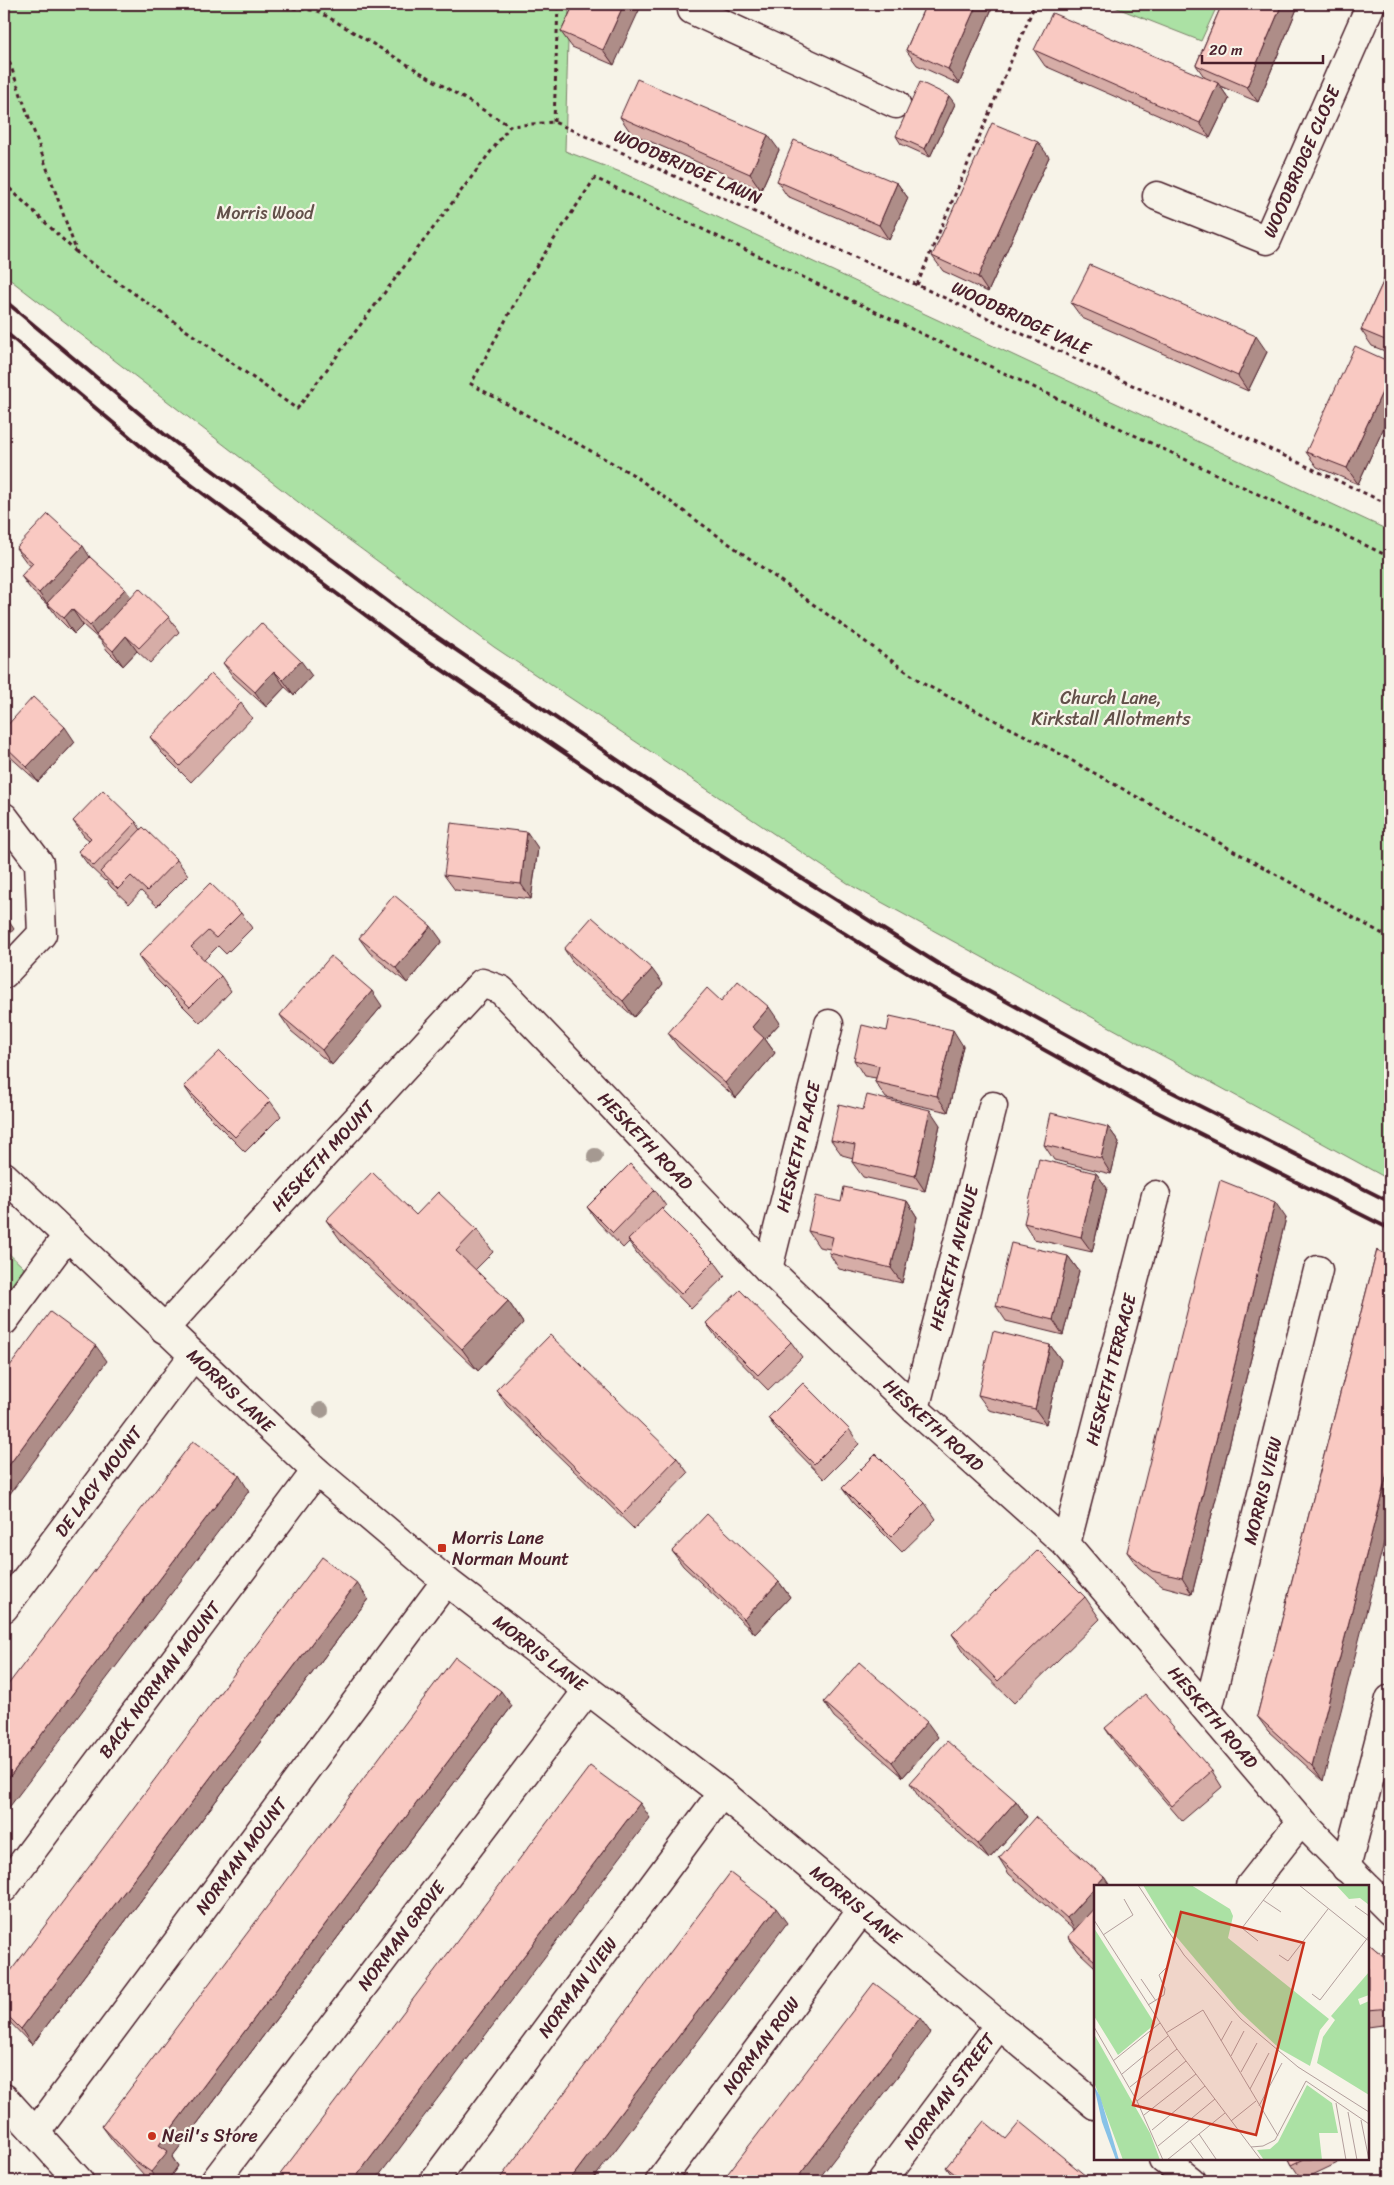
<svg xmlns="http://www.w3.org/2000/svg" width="1394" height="2185" viewBox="0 0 1394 2185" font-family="Sriracha,sans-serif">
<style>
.green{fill:#abe1a4;stroke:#7a8068}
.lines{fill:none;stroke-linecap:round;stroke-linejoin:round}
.minor-casing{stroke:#4a1f2b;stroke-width:31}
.major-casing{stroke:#4a1f2b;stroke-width:31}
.path{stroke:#4a1f2b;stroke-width:3;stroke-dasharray:4 4;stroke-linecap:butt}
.minor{stroke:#f7f3e8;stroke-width:28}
.major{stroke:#f7f3e8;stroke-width:28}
.rail{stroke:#4a1f2b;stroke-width:4}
.tree{fill:#a59991}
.wall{fill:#d6ada7;stroke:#4a1f2b}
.shaded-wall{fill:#ae8d88;stroke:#4a1f2b}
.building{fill:#f9c9c2;stroke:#4a1f2b}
.poi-dot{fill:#c8321e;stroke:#f7f3e8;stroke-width:2}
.labels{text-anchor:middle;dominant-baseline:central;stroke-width:4.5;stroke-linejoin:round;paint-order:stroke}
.street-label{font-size:18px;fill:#4a1f2b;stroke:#f7f3e8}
.park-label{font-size:18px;fill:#625049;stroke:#f7f3e8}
.poi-label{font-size:18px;fill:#4a1f2b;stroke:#f7f3e8;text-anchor:start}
.inset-road{fill:none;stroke:#b29e9c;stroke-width:1}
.view{fill:#c8321e;fill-opacity:0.15;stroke:#c8321e;stroke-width:2.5}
.inset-edge{fill:none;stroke:#4a1f2b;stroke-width:2.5}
</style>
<rect width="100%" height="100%" fill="#f7f3e8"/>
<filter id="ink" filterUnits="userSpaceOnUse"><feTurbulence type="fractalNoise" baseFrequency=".02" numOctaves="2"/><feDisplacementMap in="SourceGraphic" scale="10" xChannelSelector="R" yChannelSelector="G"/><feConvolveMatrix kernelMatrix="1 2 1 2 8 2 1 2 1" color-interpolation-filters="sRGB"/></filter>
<g filter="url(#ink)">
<g class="green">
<path d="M4 4H569L565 151 623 173 1390 531V1180L852 886 494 647 311 512 4 275Z"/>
<path d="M1107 4H1218L1201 41Z"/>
<path d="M4 1249 24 1268 4 1295Z"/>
</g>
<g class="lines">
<defs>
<g id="minor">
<path d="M695 4 692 10 896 104"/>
<path id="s1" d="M1157 196 1267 240 1371 4"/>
<path d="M4 817 39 863 42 934 4 974"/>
<path id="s2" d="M4 1176 316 1471 446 1581 722 1793 1095 2105"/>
<path id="s3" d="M768 1269 829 1024"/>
<path d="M4 1321 67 1236"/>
<path id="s4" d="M164 1329 482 983 501 990 768 1269 915 1409 1066 1544 1301 1821 1365 1886"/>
<path id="s5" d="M915 1409 993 1106"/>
<path id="s6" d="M1066 1544 1156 1195"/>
<path id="s7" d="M4 1608 193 1356"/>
<path id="s8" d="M1208 1710 1318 1270"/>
<path d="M1346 1868 1390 1699"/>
<path d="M1250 1886 1301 1821"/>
<path id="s9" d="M4 1888 316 1471"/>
<path d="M1368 1889 1390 1911"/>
<path id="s10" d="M36 2132 446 1581"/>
<path d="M1163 2159 1191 2181"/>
<path id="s11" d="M215 2181 587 1691"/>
<path id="s12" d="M434 2181 722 1793"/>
<path id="s13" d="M660 2181 862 1910"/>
<path id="s14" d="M882 2181 999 2025"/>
</g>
<path id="major" d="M4 2098 79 2181"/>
</defs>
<use href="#minor" class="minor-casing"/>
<use href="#major" class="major-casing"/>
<g class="path">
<path d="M261 4 318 11 510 126"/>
<path d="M319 10 332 4"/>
<path d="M4 47 77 253 297 409 510 126 554 122 917 285 1390 505"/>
<path d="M554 122 558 4"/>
<path d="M4 183 76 252"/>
<path d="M917 285 1035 4"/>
<path d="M1390 557 595 178 529 277 471 384 632 474 924 684 1053 750 1390 938"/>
</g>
<use href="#minor" class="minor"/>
<use href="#major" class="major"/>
<g class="rail">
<path d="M4 300 164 434 418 624 666 793 937 963 1164 1088 1390 1202"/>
<path d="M4 331 149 453 404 644 653 813 925 984 1153 1110 1390 1229"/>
</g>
</g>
<g class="tree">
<circle cx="595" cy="1156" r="8"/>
<circle cx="321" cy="1410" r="8"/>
</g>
<g class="wall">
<path d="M574 4 614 65 572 47 561 32Z"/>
<path d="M926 4H994L959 84 917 65 906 50Z"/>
<path d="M1222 4H1299L1258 102 1220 86 1229 99 1210 138 1045 66 1034 50 1205 78 1196 65Z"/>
<path d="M955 104 930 157 901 144 896 136Z"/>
<path d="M620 117 779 150 761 190 631 133Z"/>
<path d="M1049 157 988 292 943 271 932 256Z"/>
<path d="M777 181 897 183 908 198 889 240 787 196Z"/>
<path d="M1390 267V353L1372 346 1361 330Z"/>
<path d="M1071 303 1267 352 1248 391 1082 318Z"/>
<path d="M1390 362V414L1358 484 1317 467 1306 452Z"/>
<path d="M16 548 90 557 131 597 169 617 179 632 150 663 137 651 123 666 107 650 101 641 83 625 74 634 58 618 50 607 32 591 21 576 31 566 27 563Z"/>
<path d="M223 663 312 676 294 695 285 687 266 707 234 678Z"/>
<path d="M241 703 252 718 191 782 161 752 150 737Z"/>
<path d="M4 729 75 742 38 782 6 753 4 749Z"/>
<path d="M73 821 136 822 141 830 177 860 188 875 157 906 141 891 129 904 111 887 106 880 105 881 89 866 78 851 89 840 84 836Z"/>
<path d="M538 848 531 899 455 890 444 875Z"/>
<path d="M241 913 252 928 226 954 218 946 204 960 221 976 231 991 200 1023 149 972 138 956Z"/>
<path d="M359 938 442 941 407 983 370 953Z"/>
<path d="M564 949 663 984 634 1017 574 964Z"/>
<path d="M721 1001 780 1023 765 1039 775 1053 736 1098 679 1048 668 1033Z"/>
<path d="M382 1006 332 1065 291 1031 280 1015Z"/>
<path d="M887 1031 963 1046 948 1112 886 1098 875 1082 876 1078 864 1076 854 1060Z"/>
<path d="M184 1086 270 1101 281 1116 245 1152 195 1102Z"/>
<path d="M863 1110 940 1125 925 1191 863 1177 852 1162 853 1158 842 1155 831 1140Z"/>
<path d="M1108 1127 1119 1142 1111 1174 1054 1160 1044 1145Z"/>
<path d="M1096 1173 1107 1188 1092 1252 1034 1239 1024 1223Z"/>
<path d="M655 1190 666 1206 662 1209 714 1261 725 1276 691 1309 639 1256 629 1242 623 1248 598 1222 587 1207Z"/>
<path d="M907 1201 917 1217 902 1283 839 1269 829 1253 830 1249 819 1247 808 1231 841 1202Z"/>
<path d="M416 1215 477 1229 493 1252 475 1270 508 1301 523 1323 478 1371 342 1242 326 1220Z"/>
<path d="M1286 1218 1192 1594 1162 1586 1138 1567 1127 1552Z"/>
<path d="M1377 1250 1323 1781 1268 1731 1257 1716Z"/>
<path d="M1068 1256 1079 1271 1063 1335 1006 1321 996 1306Z"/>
<path d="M706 1323 791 1342 802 1357 768 1390 717 1338Z"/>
<path d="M1050 1345 1061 1360 1046 1424 989 1410 978 1395Z"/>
<path d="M496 1390 677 1458 688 1473 634 1529 507 1406Z"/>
<path d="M768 1418 849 1429 859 1444 824 1479 779 1433Z"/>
<path d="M842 1488 925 1503 936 1519 902 1552 853 1503Z"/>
<path d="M672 1551 779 1582 790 1597 755 1634 683 1566Z"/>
<path d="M1085 1597 1100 1619 1014 1703 967 1657 952 1634Z"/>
<path d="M368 1599 32 2045 4 2016V1980Z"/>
<path d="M824 1702 938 1737 903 1777 834 1717Z"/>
<path d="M512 1706 172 2157 178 2166 167 2181H153L145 2176 113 2141 102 2126Z"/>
<path d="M1105 1728 1212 1771 1222 1787 1182 1821 1115 1743Z"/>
<path d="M910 1783 1016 1801 1027 1817 989 1859 920 1799Z"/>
<path d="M999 1858 1104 1877 1110 1886H1095V1967L1079 1952 1068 1937 1074 1930 1009 1874Z"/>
<path d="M1368 1943 1390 1962V2024L1368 2027Z"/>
<path d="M1006 2139 1092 2181H956L946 2167Z"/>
<path d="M1289 2159H1346L1302 2180 1292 2165Z"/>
</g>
<g class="shaded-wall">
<path d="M624 4H642L614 65 603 50Z"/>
<path d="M977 4H994L959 84 948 69Z"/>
<path d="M1282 4H1299L1258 102 1247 87Z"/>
<path d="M1218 83 1229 99 1210 138 1200 123Z"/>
<path d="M949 96 955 104 930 157 925 149Z"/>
<path d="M768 135 779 150 761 190 750 174Z"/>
<path d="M1038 142 1049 157 988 292 978 277Z"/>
<path d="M897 183 908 198 889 240 879 225Z"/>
<path d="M1256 336 1267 352 1248 391 1238 376Z"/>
<path d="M1390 375V414L1358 484 1347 468Z"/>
<path d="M83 546 93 562 47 603 50 608 39 593Z"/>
<path d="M125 589 136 604 96 635 90 626Z"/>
<path d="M72 609 83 625 74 634 64 618Z"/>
<path d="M126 636 137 651 123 666 113 651Z"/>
<path d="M301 661 312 676 294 695 283 680Z"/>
<path d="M274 671 285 687 266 707 255 692Z"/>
<path d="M65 727 75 742 38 782 27 767Z"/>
<path d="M527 832 538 848 531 899 521 884Z"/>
<path d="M4 914 14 929 4 941Z"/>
<path d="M431 926 442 941 407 983 396 968Z"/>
<path d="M652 969 663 984 634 1017 623 1001Z"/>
<path d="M372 991 382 1006 332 1065 322 1050Z"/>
<path d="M769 1007 780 1023 765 1039 775 1053 736 1098 725 1083 752 1027Z"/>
<path d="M953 1030 963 1046 948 1112 937 1096Z"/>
<path d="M930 1110 940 1125 925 1191 915 1176Z"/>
<path d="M1108 1127 1119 1142 1111 1174 1101 1158Z"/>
<path d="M1096 1173 1107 1188 1092 1252 1081 1237Z"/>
<path d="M907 1201 917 1217 902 1283 891 1268Z"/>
<path d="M1275 1202 1286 1218 1192 1594 1182 1578Z"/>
<path d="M1068 1256 1079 1271 1063 1335 1053 1320Z"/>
<path d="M508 1301 523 1323 478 1371 462 1349Z"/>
<path d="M1050 1345 1061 1360 1046 1424 1035 1409Z"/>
<path d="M96 1346 107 1361 4 1502V1472Z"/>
<path d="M1390 1462V1519L1323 1781 1312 1766Z"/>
<path d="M239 1475 249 1491 4 1814V1784Z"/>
<path d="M779 1582 790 1597 755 1634 744 1619Z"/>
<path d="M357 1583 368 1599 32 2045 21 2029Z"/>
<path d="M501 1691 512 1706 172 2157 178 2166 167 2181H157L151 2172 159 2145Z"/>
<path d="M927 1722 938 1737 903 1777 892 1762Z"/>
<path d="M1016 1801 1027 1817 989 1859 978 1844Z"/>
<path d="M640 1803 650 1818 375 2181H353Z"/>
<path d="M1104 1877 1110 1886H1095V1913L1077 1933 1067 1918Z"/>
<path d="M776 1908 787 1923 592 2181H569Z"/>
<path d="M920 2018 931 2033 817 2181H795Z"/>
</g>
<g class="building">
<path d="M574 4H624L603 50 561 32Z"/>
<path d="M926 4H977L948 69 906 50Z"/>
<path d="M1222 4H1282L1247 87 1196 65Z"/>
<path d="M1052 13 1218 83 1200 123 1034 50Z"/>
<path d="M637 79 768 135 750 174 620 117Z"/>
<path d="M920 82 949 96 925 149 896 136Z"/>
<path d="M992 123 1038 142 978 277 932 256Z"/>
<path d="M794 140 897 183 879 225 777 181Z"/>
<path d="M1090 265 1256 336 1238 376 1071 303Z"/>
<path d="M1390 267V342L1361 330Z"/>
<path d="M1355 346 1390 362V375L1347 468 1306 452Z"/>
<path d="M48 514 83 546 39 593 21 576 33 563 16 548Z"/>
<path d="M90 557 125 589 90 626 72 609 64 618 47 603Z"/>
<path d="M139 588 169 617 139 648 126 636 113 651 96 635Z"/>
<path d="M261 623 301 661 283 680 274 671 255 692 223 663Z"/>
<path d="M211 674 241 703 180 766 150 737Z"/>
<path d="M33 697 65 727 27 767 4 745V729Z"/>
<path d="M103 790 136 822 94 866 78 851 91 838 73 821Z"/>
<path d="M451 823 527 832 521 884 444 875Z"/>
<path d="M143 827 177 860 147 891 131 876 118 889 100 872Z"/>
<path d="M210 883 241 913 216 938 208 931 191 947 221 976 190 1007 138 956Z"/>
<path d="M394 895 431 926 396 968 359 938Z"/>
<path d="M592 917 652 969 623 1001 564 949Z"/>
<path d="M331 956 372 991 322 1050 280 1015Z"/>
<path d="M738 981 769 1007 752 1027 764 1038 725 1083 668 1033 707 988 721 1001Z"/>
<path d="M890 1016 953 1030 937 1096 875 1082 879 1066 854 1060 862 1025 887 1031Z"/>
<path d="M220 1051 270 1101 235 1137 184 1086Z"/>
<path d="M867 1095 930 1110 915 1176 852 1162 855 1145 831 1140 839 1104 863 1110Z"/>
<path d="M1051 1113 1108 1127 1101 1158 1044 1145Z"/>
<path d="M1039 1159 1096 1173 1081 1237 1024 1223Z"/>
<path d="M630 1164 655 1190 613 1233 587 1207Z"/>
<path d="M372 1172 416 1215 438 1192 477 1229 456 1251 508 1301 462 1349 326 1220Z"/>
<path d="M1220 1180 1275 1202 1182 1578 1152 1571 1127 1552Z"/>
<path d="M844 1187 907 1201 891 1268 829 1253 833 1237 808 1231 816 1196 841 1202Z"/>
<path d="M661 1208 714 1261 681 1294 628 1240Z"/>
<path d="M1011 1243 1068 1256 1053 1320 996 1306Z"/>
<path d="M1377 1250 1390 1256V1462L1312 1766 1257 1716Z"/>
<path d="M740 1290 791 1342 758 1375 706 1323Z"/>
<path d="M50 1312 96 1346 4 1472V1374Z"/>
<path d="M993 1331 1050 1345 1035 1409 978 1395Z"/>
<path d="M550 1335 677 1458 623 1514 496 1390Z"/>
<path d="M803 1383 849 1429 814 1464 768 1418Z"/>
<path d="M193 1441 239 1475 4 1784V1690Z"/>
<path d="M876 1454 925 1503 891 1537 842 1488Z"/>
<path d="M707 1514 779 1582 744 1619 672 1551Z"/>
<path d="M1038 1550 1085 1597 998 1681 952 1634Z"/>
<path d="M322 1557 357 1583 21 2029 4 2012V1980Z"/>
<path d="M455 1657 501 1691 159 2145 168 2151 151 2172 135 2161 102 2126Z"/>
<path d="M859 1662 927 1722 892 1762 824 1702Z"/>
<path d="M1145 1694 1212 1771 1172 1806 1105 1728Z"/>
<path d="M947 1741 1016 1801 978 1844 910 1783Z"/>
<path d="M590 1766 640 1803 353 2181H275Z"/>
<path d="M1035 1817 1104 1877 1067 1918 999 1858Z"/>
<path d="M730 1873 776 1908 569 2181H498Z"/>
<path d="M1095 1907V1961L1068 1937Z"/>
<path d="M1368 1943 1390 1962V2008L1368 2010Z"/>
<path d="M874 1983 920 2018 795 2181H722Z"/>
<path d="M984 2121 1006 2139 1020 2122 1092 2181H964L946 2167Z"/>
<path d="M1289 2159H1304L1292 2165Z"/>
</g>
</g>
<g class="poi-dot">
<rect x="437" y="1543" width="10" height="10" rx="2.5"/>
<circle cx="152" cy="2136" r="5"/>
</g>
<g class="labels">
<g class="street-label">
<text stroke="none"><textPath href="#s1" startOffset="204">WOODBRIDGE CLOSE</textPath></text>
<text transform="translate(688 167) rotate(24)">WOODBRIDGE LAWN</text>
<text transform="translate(1021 318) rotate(25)">WOODBRIDGE VALE</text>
<text stroke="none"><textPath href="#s4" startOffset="699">HESKETH ROAD</textPath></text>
<text stroke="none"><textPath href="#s3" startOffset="126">HESKETH PLACE</textPath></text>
<text stroke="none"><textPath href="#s4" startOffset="235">HESKETH MOUNT</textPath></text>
<text stroke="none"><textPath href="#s5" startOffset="156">HESKETH AVENUE</textPath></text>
<text stroke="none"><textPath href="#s6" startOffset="180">HESKETH TERRACE</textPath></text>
<text stroke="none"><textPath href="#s2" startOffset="312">MORRIS LANE</textPath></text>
<text stroke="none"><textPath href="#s4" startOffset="1104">HESKETH ROAD</textPath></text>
<text stroke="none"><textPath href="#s7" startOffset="158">DE LACY MOUNT</textPath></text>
<text stroke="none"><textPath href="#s8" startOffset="226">MORRIS VIEW</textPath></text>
<text stroke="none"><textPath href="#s2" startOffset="718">MORRIS LANE</textPath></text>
<text stroke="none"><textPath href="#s9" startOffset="260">BACK NORMAN MOUNT</textPath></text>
<text stroke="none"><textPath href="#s4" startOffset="1509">HESKETH ROAD</textPath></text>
<text stroke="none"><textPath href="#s10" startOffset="344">NORMAN MOUNT</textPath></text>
<text stroke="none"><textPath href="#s2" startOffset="1122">MORRIS LANE</textPath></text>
<text stroke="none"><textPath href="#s11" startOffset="308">NORMAN GROVE</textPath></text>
<text stroke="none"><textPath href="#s12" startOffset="241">NORMAN VIEW</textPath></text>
<text stroke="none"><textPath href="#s13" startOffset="169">NORMAN ROW</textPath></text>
<text stroke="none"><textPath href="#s14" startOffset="112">NORMAN STREET</textPath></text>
</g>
<g class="park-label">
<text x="265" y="213">Morris Wood</text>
<text x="1111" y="698">Church Lane,<tspan x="1111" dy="21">Kirkstall Allotments</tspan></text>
</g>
<g class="poi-label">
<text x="452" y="1538">Morris Lane<tspan x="452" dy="21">Norman Mount</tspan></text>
<text x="162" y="2136">Neil's Store</text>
</g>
</g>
<g transform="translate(1094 1885)">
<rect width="275" height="275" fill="#f7f3e8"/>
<path d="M49 0H97L136 24 139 31 134 53 235 134 226 145 216 181 186 164 143 124 75 43ZM242 0H275V20L266 13 255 14ZM0 43 61 139 24 170 0 131ZM275 87V110L264 114 266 120 275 116V210L223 178 229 152 241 135 237 131ZM0 149 56 248 66 275H29L0 197ZM213 200 238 218 244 248H225L228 275H170L163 265 176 264 184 257Z" fill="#abe1a4"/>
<path d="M0 201 6 211 25 275H22L8 237Z" fill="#88c2e7"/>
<path class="inset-road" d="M44 0 90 70 147 134 204 182 275 227M205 0 275 56M169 15 187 27M261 21 275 31M0 35 83 164 167 275M9 50 39 30 30 14M164 56 148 43 181 0M185 70 194 76 234 24M47 94 62 116M218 109 226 115 275 51M54 120 70 110 71 104 65 90 72 83M0 142 43 216 69 275M72 148 109 125 184 251M127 156 138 136M137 171 150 146M19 176 66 138M147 187 163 158M28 189 74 151M36 202 83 164M156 204 175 168M43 216 92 176M242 218 252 275M165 221 188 178M254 227 263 275M50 230 102 189M267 235 275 275M137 236 162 216M58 245 111 201M105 249 122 274M96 256 110 275M64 261 121 214M157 262 169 261 181 255 212 196 275 239M73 275 131 228"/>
<path class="view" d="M87 27 210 58 162 250 39 220Z"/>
<rect width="275" height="275" class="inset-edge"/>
</g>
<rect width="1394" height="2185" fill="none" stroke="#f7f3e8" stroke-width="20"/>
<rect x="10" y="10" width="1374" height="2165" fill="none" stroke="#4a1f2b" stroke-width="2" filter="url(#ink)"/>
<path d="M1202 55v8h121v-8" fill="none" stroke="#4a1f2b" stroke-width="2.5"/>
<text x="1209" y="55" font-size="15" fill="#4a1f2b" stroke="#f7f3e8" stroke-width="4" paint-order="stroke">20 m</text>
</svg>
